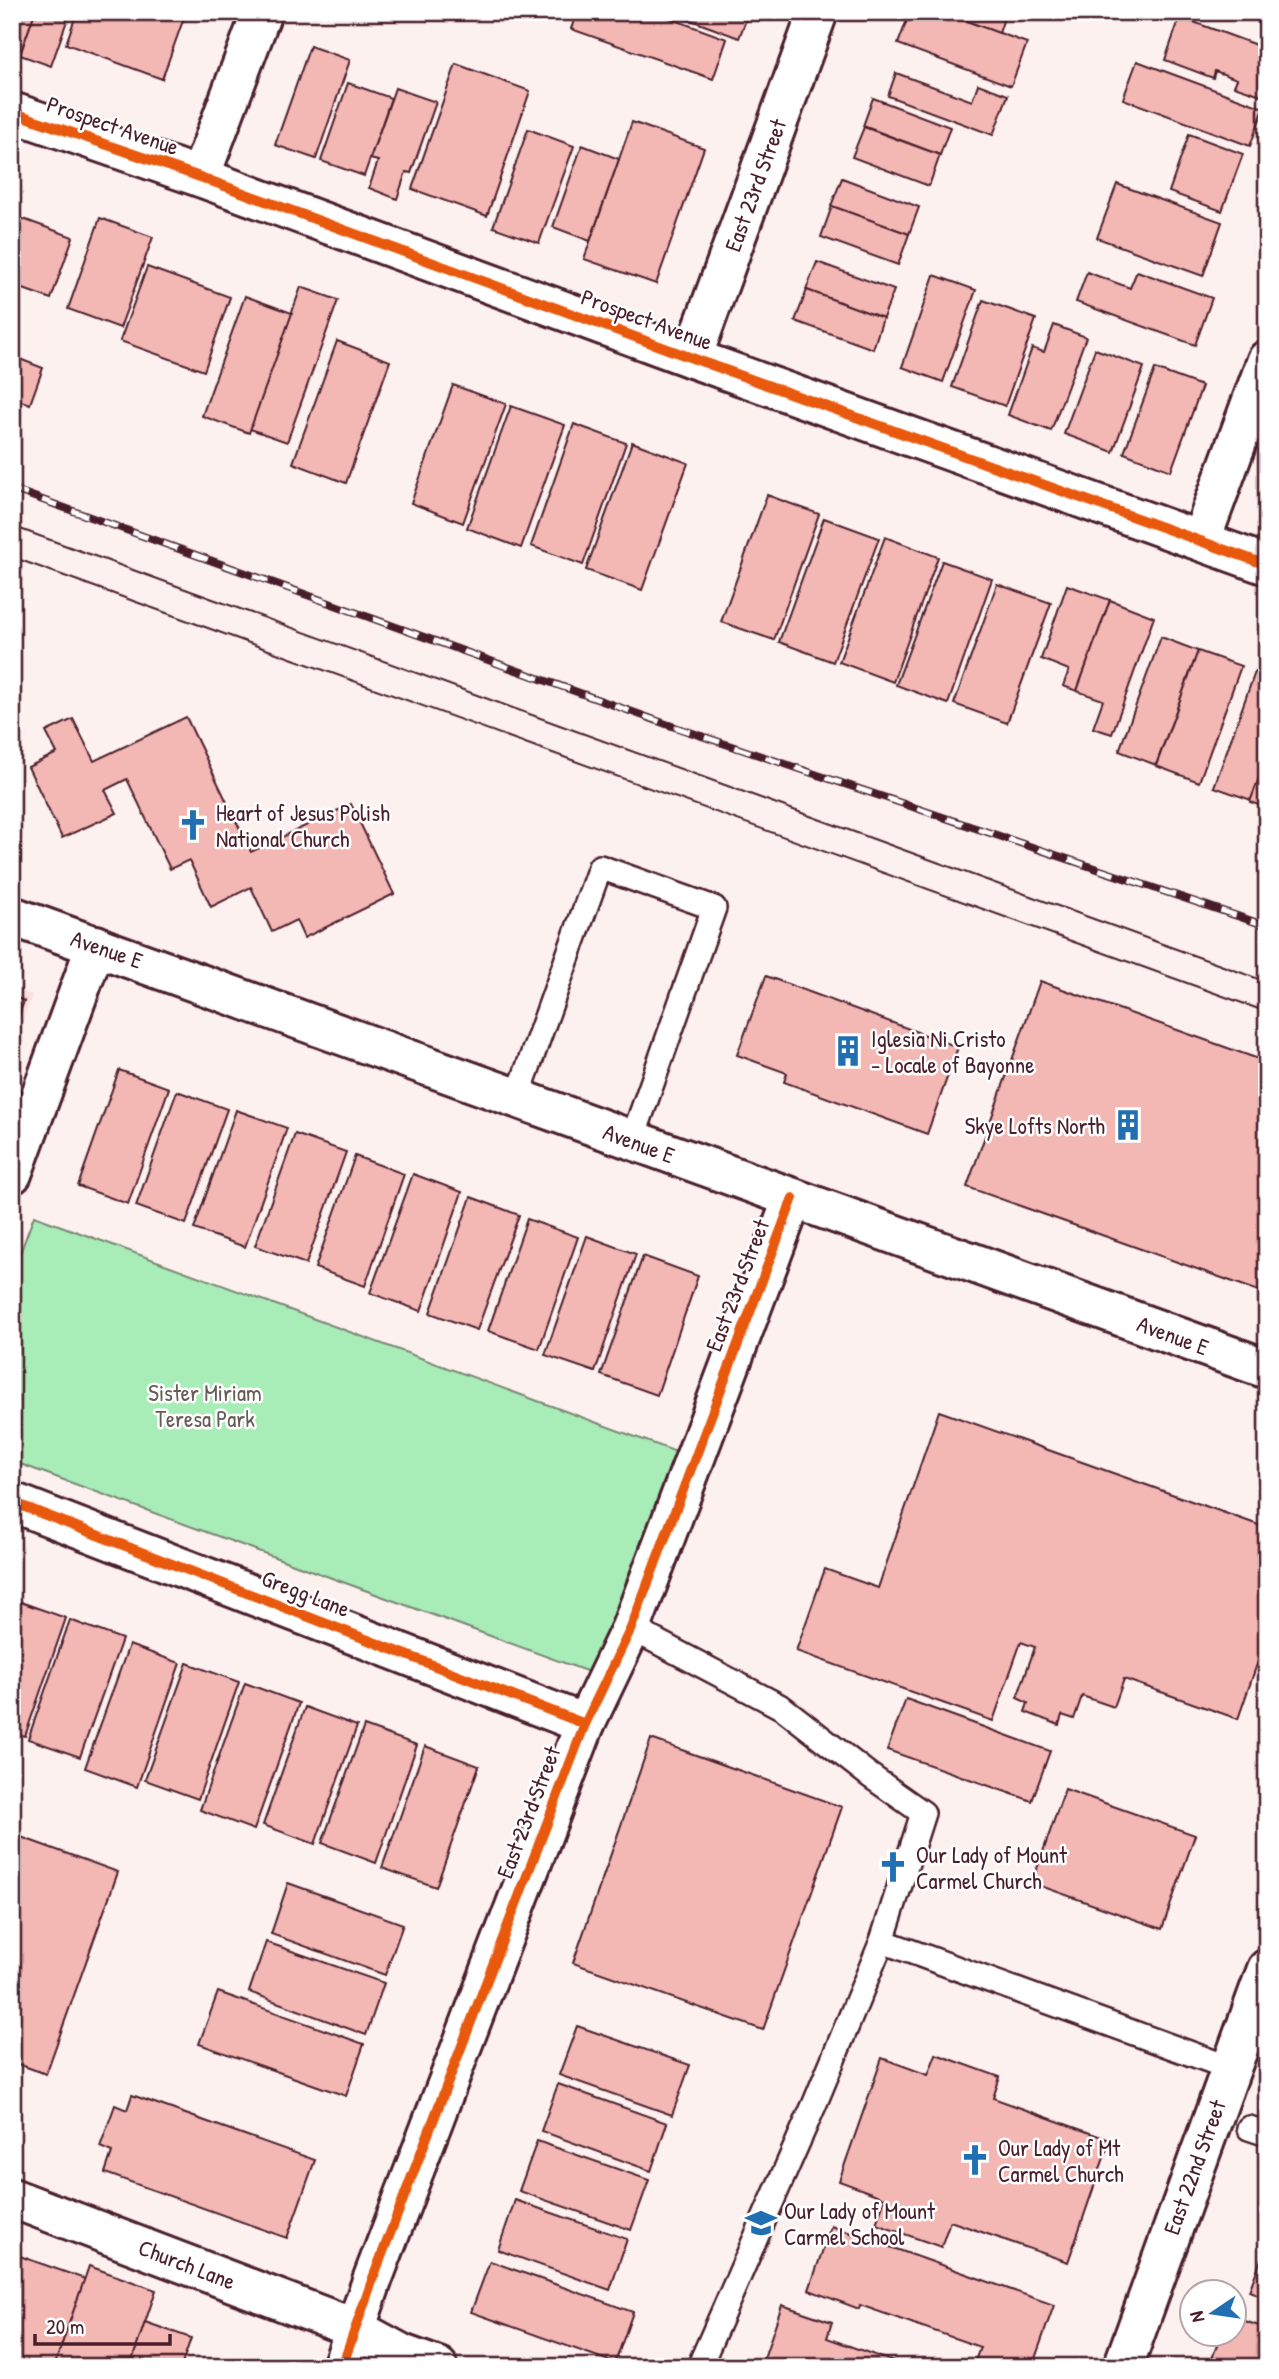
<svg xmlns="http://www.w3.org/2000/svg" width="1279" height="2379" viewBox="0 0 1279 2379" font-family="'Patrick Hand',sans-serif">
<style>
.built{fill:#fae0de}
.green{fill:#a8ecb8;stroke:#798672;stroke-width:2}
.building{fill:#f3b7b4;stroke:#4a1f2b;stroke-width:2}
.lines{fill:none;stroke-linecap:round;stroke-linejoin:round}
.lane-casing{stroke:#4a1f2b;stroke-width:28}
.street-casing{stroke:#4a1f2b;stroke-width:44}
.secondary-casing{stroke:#4a1f2b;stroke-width:44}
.lane{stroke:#fff;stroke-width:23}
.street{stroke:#fff;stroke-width:38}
.secondary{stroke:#fff;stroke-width:38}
.tram{stroke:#4a1f2b;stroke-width:2}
.rail-casing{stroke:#4a1f2b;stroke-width:8}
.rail{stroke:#fff;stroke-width:5;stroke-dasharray:16;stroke-linecap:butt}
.cycleway-casing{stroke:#fff;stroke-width:15}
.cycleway{stroke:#e8590c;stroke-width:10}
.labels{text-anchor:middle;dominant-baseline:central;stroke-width:5;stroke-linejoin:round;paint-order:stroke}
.street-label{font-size:23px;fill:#4a1f2b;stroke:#fff}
.poi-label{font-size:23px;fill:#4a1f2b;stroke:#fff;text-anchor:start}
.park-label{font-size:23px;fill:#665c55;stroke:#fff}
</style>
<rect width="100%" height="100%" fill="#fdf1f0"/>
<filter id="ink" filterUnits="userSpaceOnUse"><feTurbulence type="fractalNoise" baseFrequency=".0143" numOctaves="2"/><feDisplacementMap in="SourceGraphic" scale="14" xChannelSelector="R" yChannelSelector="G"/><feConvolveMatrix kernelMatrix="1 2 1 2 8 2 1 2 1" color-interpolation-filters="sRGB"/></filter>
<g filter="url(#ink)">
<path class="built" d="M12 988 32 995 12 1051Z"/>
<path class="green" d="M34 1216 682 1454 597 1675 12 1461V1275Z"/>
<g class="building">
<path d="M12 12H35L20 55 12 52Z"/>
<path d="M35 12H70L51 66 20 55Z"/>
<path d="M77 12H186L162 79 66 44Z"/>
<path d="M577 12H653L727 39 713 79 571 29Z"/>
<path d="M669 12H749L739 38Z"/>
<path d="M910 12H942L1027 43 1011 86 898 44Z"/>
<path d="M943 12H1006L999 33Z"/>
<path d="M1180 17 1267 49V97L1234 86 1237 79 1215 71 1213 78 1165 60Z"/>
<path d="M310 46 350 60 316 159 275 145Z"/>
<path d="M1137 61 1264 108 1250 146 1123 99Z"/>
<path d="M456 64 530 91 487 216 412 189Z"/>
<path d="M896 73 972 101 978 84 1008 95 993 135 888 96Z"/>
<path d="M348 83 391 98 364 176 321 161Z"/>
<path d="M395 88 436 102 411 173 406 172 397 199 369 188 378 161 370 159Z"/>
<path d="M873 98 950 127 940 155 863 126Z"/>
<path d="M632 122 704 148 656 284 584 259Z"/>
<path d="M864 127 940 155 929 186 852 157Z"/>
<path d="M528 129 574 146 539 243 493 227Z"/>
<path d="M1189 134 1243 154 1222 211 1169 192Z"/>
<path d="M582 145 619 159 590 241 553 227Z"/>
<path d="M842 178 919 207 909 234 831 206Z"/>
<path d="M1117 184 1222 222 1203 276 1097 238Z"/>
<path d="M832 206 909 234 898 265 821 237Z"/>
<path d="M12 215 73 237 51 299 12 285Z"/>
<path d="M100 218 153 237 120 328 68 309Z"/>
<path d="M817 262 894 290 883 318 806 290Z"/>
<path d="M147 267 230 297 204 371 120 341Z"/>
<path d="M1137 271 1212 298 1195 345 1076 302 1087 272 1130 288Z"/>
<path d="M934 275 976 290 943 382 902 367Z"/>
<path d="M301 287 338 300 287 442 250 429Z"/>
<path d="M807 290 883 318 873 349 795 321Z"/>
<path d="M245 296 292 313 249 433 202 416Z"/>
<path d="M983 300 1036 319 1005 406 952 387Z"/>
<path d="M1054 325 1086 337 1051 431 1008 415 1032 348 1044 352Z"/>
<path d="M337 341 390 361 346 483 293 463Z"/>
<path d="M1095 349 1144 367 1113 452 1064 434Z"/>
<path d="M12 356 43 368 30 404 12 398Z"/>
<path d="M1155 369 1202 386 1171 471 1124 453Z"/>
<path d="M453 385 506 404 463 523 411 503Z"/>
<path d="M511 406 565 425 521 548 467 528Z"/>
<path d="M574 424 626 443 583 565 531 546Z"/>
<path d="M632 442 688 463 642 590 586 570Z"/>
<path d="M767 495 819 514 774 640 721 622Z"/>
<path d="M824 518 879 538 833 662 779 642Z"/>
<path d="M885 537 938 557 893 682 839 662Z"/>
<path d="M942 561 992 579 948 704 896 685Z"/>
<path d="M997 584 1051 603 1007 723 954 704Z"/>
<path d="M1067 585 1110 600 1077 691 1063 686 1069 670 1041 659Z"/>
<path d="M1110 600 1154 617 1112 734 1093 728 1103 700 1077 691Z"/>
<path d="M1161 637 1198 651 1156 765 1119 751Z"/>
<path d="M1198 651 1241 666 1199 782 1156 766Z"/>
<path d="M1255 672 1267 676V757L1251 800 1214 787Z"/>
<path d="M186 717 251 852 351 804 394 894 304 938 296 920 272 932 251 887 211 907 189 860 170 869 127 779 105 790 117 813 62 838 28 767 57 753 46 732 73 719 94 761Z"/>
<path d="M1267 757V808L1250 802Z"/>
<path d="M766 976 958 1047 927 1134 784 1082 787 1073 737 1055Z"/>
<path d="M1040 981 1267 1062V1294L967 1187Z"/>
<path d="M12 996 24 1001 12 1035Z"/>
<path d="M119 1070 169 1088 128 1204 78 1186Z"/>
<path d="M177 1091 227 1109 186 1224 136 1206Z"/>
<path d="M236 1110 287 1128 245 1247 194 1229Z"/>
<path d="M295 1134 346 1152 306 1264 255 1246Z"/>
<path d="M355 1156 404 1174 365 1286 315 1268Z"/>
<path d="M413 1174 462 1192 421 1311 370 1293Z"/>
<path d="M471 1197 519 1215 477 1330 430 1313Z"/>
<path d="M527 1219 578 1237 539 1349 488 1331Z"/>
<path d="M587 1236 636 1254 595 1372 545 1355Z"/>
<path d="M643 1256 698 1276 657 1395 601 1375Z"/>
<path d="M939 1411 1267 1528V1635L1238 1719 1124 1679 1114 1707 1082 1696 1074 1719 1062 1715 1059 1725 1025 1712 1028 1703 1017 1698 1035 1647 1021 1642 993 1721 796 1651 825 1569 878 1588Z"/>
<path d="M12 1599 66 1618 25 1736 12 1732Z"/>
<path d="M70 1620 122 1639 80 1757 28 1739Z"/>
<path d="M129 1645 180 1663 137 1787 85 1768Z"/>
<path d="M187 1663 239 1682 198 1799 145 1780Z"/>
<path d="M245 1683 299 1703 254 1830 200 1810Z"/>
<path d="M906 1699 1050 1751 1032 1801 887 1750Z"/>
<path d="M305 1707 357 1726 315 1844 263 1825Z"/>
<path d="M364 1726 417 1745 376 1863 322 1843Z"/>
<path d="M651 1739 842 1807 763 2030 573 1963Z"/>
<path d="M425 1746 479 1766 436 1887 382 1868Z"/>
<path d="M1065 1789 1195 1835 1162 1929 1032 1883Z"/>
<path d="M18 1836 118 1872 46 2074 12 2062V1852Z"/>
<path d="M288 1883 403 1924 385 1975 271 1934Z"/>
<path d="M266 1942 384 1983 366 2035 249 1992Z"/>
<path d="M218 1992 364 2044 346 2096 199 2044Z"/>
<path d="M577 2026 690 2065 672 2115 559 2075Z"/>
<path d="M936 2054 1000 2077 993 2098 1110 2140 1068 2262 950 2221 941 2247 876 2224 885 2198 839 2181 882 2058 928 2075Z"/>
<path d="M558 2084 667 2123 651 2171 541 2131Z"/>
<path d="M132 2095 315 2160 287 2238 105 2173 112 2152 100 2147 115 2105 127 2110Z"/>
<path d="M537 2141 649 2180 631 2230 519 2191Z"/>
<path d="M515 2200 627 2239 610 2290 498 2250Z"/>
<path d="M831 2226 1054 2305 1032 2367H973L980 2347 860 2305 859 2309 809 2290Z"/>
<path d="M14 2254 85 2279 54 2367H12Z"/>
<path d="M1263 2254 1267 2256V2298L1249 2291Z"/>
<path d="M490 2261 633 2312 615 2363 471 2312Z"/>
<path d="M89 2266 156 2290 130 2367H54Z"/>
<path d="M782 2305 832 2322 827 2338 908 2367H761Z"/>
<path d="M1234 2317 1267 2329V2367H1209L1221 2334H1234Z"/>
<path d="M145 2322 191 2338 181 2367H130Z"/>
</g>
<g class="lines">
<defs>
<g id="lane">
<path d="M517 1098 600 867 714 908 632 1140"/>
<path d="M631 1628 783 1708 869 1775 923 1813 882 1941 1230 2068"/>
<path d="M1249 2128 1267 2134"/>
<path d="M699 2367 815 2103 882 1941"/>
</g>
<g id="street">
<path d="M12 112 200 177 692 358 1267 565"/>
<path d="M200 177 262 12"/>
<path d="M692 358 818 12"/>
<path d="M1201 540 1267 360"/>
<path d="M12 1174 96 945"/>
<path d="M12 1502 585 1724"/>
<path d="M12 2198 356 2329 402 2354 438 2367"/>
<path d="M342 2367 373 2278 585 1724 631 1628 793 1198"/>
</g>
<g id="secondary">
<path d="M12 916 1267 1369"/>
<path d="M1123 2367 1267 1969"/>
</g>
</defs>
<use href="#lane" class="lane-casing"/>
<use href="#street" class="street-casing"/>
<use href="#secondary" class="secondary-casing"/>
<use href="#lane" class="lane"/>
<use href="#street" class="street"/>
<use href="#secondary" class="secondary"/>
<g class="tram">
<path d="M12 526 1267 982"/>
<path d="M12 557 1267 1012"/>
</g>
<defs>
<path id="rail" d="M12 489 666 724 1267 926"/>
</defs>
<use href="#rail" class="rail-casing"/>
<use href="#rail" class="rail"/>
<defs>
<g id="cycleway">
<path d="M12 112 200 177 692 358 1267 565"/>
<path d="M12 1502 585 1724"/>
<path d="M342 2367 373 2278 585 1724 631 1628 793 1198"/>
</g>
</defs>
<use href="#cycleway" class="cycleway-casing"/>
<use href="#cycleway" class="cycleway"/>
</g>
</g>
<defs>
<symbol id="church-bare" viewBox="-9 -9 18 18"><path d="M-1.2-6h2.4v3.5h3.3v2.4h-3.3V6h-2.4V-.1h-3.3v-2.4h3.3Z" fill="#1f6fb2" stroke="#fff" stroke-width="2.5" paint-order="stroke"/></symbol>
<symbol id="building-bare" viewBox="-9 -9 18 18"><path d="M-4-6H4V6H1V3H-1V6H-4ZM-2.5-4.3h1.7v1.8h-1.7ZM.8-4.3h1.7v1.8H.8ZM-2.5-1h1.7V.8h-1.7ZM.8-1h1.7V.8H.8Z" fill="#1f6fb2" stroke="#fff" stroke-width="2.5" paint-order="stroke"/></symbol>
<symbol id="school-bare" viewBox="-9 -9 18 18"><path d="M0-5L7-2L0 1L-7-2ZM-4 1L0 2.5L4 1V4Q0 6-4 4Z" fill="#1f6fb2" stroke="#fff" stroke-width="2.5" paint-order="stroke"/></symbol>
</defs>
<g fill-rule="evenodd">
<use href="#church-bare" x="171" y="803" width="44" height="44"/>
<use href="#building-bare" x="826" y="1029" width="44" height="44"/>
<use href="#building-bare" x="1106" y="1103" width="44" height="44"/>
<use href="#church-bare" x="871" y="1845" width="44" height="44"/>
<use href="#church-bare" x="953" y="2138" width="44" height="44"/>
<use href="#school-bare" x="739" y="2201" width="44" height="44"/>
</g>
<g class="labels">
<g class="street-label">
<text transform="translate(113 125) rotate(19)">Prospect Avenue</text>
<text transform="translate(755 185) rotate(-70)">East 23rd Street</text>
<text transform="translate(647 319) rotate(20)">Prospect Avenue</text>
<text transform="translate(107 949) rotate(19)">Avenue E</text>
<text transform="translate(639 1143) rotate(20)">Avenue E</text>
<text transform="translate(737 1285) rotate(-69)">East 23rd Street</text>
<text transform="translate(1173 1335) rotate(20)">Avenue E</text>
<text transform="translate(306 1593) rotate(21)">Gregg Lane</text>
<text transform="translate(528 1812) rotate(-69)">East 23rd Street</text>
<text transform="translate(1194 2167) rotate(-70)">East 22nd Street</text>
<text transform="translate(187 2264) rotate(21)">Church Lane</text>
</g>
<g class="poi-label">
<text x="216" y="812">Heart of Jesus Polish<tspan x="216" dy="26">National Church</tspan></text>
<text x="871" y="1038">Iglesia Ni Cristo<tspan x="871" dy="26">- Locale of Bayonne</tspan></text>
<text x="1105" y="1125" text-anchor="end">Skye Lofts North</text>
<text x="916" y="1854">Our Lady of Mount<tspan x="916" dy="26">Carmel Church</tspan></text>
<text x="998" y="2147">Our Lady of Mt<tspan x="998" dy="26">Carmel Church</tspan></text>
<text x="784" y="2210">Our Lady of Mount<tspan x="784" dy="26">Carmel School</tspan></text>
</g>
<g class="park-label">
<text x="205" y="1392">Sister Miriam<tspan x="205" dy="26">Teresa Park</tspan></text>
</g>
</g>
<rect width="1279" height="2379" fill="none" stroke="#fff" stroke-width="42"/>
<rect x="21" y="21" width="1237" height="2337" fill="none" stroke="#4a1f2b" stroke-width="2.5" filter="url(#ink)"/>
<g transform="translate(1213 2313) rotate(257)"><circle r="33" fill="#ffffff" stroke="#b7a5aa" stroke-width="2"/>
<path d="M0-5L12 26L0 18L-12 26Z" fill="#1f6fb2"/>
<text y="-10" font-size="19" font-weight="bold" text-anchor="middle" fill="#4a1f2b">N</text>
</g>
<path d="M35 2334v10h135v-10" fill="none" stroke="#4a1f2b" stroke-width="3.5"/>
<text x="46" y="2334" font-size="21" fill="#4a1f2b" stroke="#ffffff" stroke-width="5" paint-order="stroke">20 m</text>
</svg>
